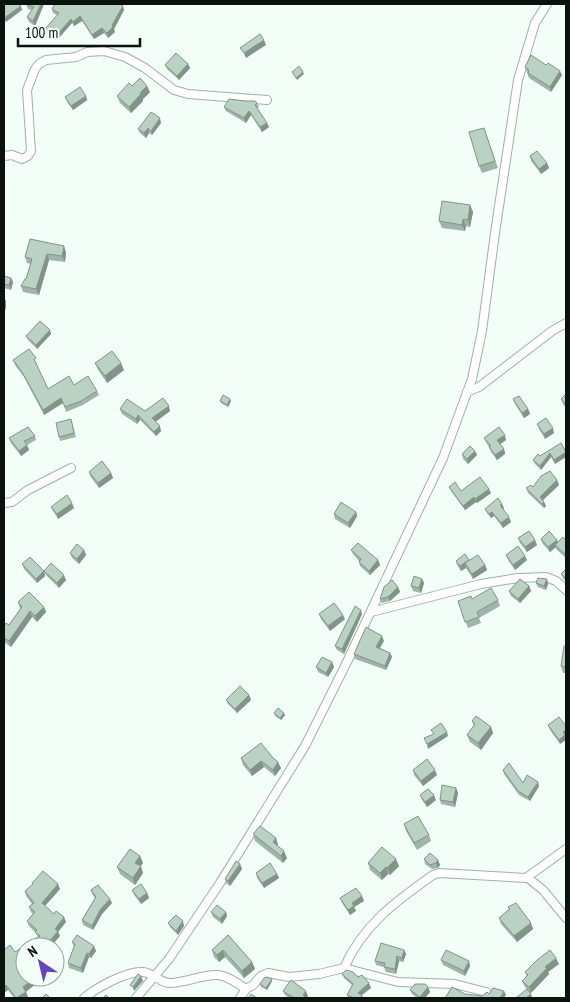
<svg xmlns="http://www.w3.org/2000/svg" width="570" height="1002" viewBox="0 0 570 1002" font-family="'PT Sans Narrow',sans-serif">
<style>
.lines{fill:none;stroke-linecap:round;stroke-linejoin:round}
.minor-casing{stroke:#9bb4a6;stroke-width:10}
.minor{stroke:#fff;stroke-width:8}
.wall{fill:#9fb5a9}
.shaded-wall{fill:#829389}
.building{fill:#b9d2c4;stroke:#829389}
</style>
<rect width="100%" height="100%" fill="#f3fef8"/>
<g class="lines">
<defs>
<g id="minor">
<path d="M4 156 12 155 22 159 28 156 31 151 27 90 35 69 39 64 46 60 76 57 87 52 104 51 125 57 145 68 174 90 188 94 267 100"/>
<path d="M467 392 479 387 552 331 566 323"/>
<path d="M4 503 12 502 28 490 71 468"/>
<path d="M371 612 481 584 518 578 546 577 556 581 566 590"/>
<path d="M528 878 543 890 566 918"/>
<path d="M344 968C362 926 396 901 433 875L439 873 526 878 566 849"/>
<path d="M84 998C96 988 126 971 143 972 154 973 160 983 170 983 177 983 183 981 189 980 217 973 221 971 246 989"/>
<path d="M136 998 169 959 220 883 305 746 346 664 443 458 472 379 482 331 495 233 518 80 535 23 547 4"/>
<path d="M240 998 246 989 253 985 261 976 268 973 289 977 319 974 344 968 398 982 455 984 486 992"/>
</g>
</defs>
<use href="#minor" class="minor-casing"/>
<use href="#minor" class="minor"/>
</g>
<g class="wall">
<path d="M26 4H44L35 26 29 22 27 17 32 10 28 9Z"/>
<path d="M123 6 124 10 114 29 115 32 108 38 104 33 94 39 82 21 74 26 72 23 57 40 47 32 46 28 57 15 53 13 52 9Z"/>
<path d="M188 64 190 68 179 80 167 69 165 65Z"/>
<path d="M546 65 562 75 551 92 529 78 525 67Z"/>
<path d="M132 86 150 92 143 99V101L131 113 120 103 117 96Z"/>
<path d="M86 96 87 100 73 110 67 102 65 97Z"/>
<path d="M257 103 259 107 257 108 267 123 269 127 262 132 251 115 246 123 226 111 224 107Z"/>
<path d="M161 123 152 135 149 133 146 138 140 133 138 129Z"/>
<path d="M484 128 498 168 482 173 479 166Z"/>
<path d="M530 156 547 163 549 168 541 174 531 161Z"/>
<path d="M470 205 473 212 470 227 466 226 465 231 442 228 439 221Z"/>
<path d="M66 252 65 262 49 260 39 295 23 292 21 286 26 279 31 264 27 263 25 257Z"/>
<path d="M4 276 11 278 13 282 11 290 4 288Z"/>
<path d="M51 334 37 349 28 340 26 336Z"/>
<path d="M13 360 37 362 36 363 48 389 74 385 97 391 99 395 83 405 66 412 63 403 44 415 24 377 15 365Z"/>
<path d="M95 363 124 370 107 383 98 370Z"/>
<path d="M566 394V408L563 404 561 399Z"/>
<path d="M513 399 528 409 530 414 524 418 515 404Z"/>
<path d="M220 401H231L228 407 221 403Z"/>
<path d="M120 409 145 411H170L155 422 161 431 156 436 140 420 137 424 122 414Z"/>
<path d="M71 419 76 437 60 441 59 437Z"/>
<path d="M537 424 554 433 545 439 539 429Z"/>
<path d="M35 436 36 440 27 445 29 450 21 456 11 443 9 438Z"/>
<path d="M484 438 506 440 500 444 504 449 505 454 497 460 491 452 489 447 486 442Z"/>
<path d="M475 451 477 455 468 464 463 459 462 454Z"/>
<path d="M566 451 555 464 551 457 541 470 535 464 533 460 540 456Z"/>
<path d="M89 472 111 473 113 478 99 488 90 476Z"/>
<path d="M557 480 559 485 543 500 546 506 544 508 528 493 526 488Z"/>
<path d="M449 487 461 491 491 493 477 503 476 502 465 510 451 491Z"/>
<path d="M51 507 74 508 58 519 53 511Z"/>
<path d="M504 508 503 509 511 522 503 528 494 516 491 518 487 513 485 509Z"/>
<path d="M356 512 357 516 350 528 335 519 334 514Z"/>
<path d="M518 538 535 540 537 545 527 552 520 543Z"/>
<path d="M541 539 557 540 558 542 566 541V558L556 549V547L550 552 542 543Z"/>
<path d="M84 550 86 555 79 564 72 558 70 553Z"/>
<path d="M351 550 378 560 380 565 370 575 360 566 359 562V561L353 554Z"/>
<path d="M506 555 527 560 515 570 508 560Z"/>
<path d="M456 561H469L485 565 487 570 473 579 466 568 461 571 457 565Z"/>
<path d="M22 564 44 571 45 576 37 583 24 569Z"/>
<path d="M566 569V582L563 578 561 574Z"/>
<path d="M44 571 66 580 59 588 46 575Z"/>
<path d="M422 579 424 583 421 593 413 591 411 586Z"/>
<path d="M547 579 548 584 546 590 538 587 536 583Z"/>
<path d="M529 586 531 591 520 603 511 596 509 591Z"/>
<path d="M398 587 400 592 390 601 382 603 380 599Z"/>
<path d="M472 599 498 600 500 606 479 618 481 623 468 628 458 601Z"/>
<path d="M18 602 44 607 46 612 37 622 32 617 11 647 4 642V626L9 625 20 609Z"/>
<path d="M319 614 345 619 330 631 321 619Z"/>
<path d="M362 614 344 654 337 650 335 646Z"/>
<path d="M384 641 380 648 390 653 392 657 386 670 355 659 354 654Z"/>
<path d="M566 646V673H563L561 666Z"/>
<path d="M332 662 334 667 328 677 318 672 316 667Z"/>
<path d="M249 695 251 700 237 713 228 704 226 700Z"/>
<path d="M274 713 285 715 281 720 275 716Z"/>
<path d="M472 721 491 727 493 733 481 750 470 742 467 735 474 726Z"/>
<path d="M548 725 566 726V736L560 744 550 730Z"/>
<path d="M241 758H273L281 768 275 776 264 767 252 776 243 765Z"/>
<path d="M413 770 437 775 423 786 414 775Z"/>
<path d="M503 770 523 783 539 786 530 801 519 795 504 774Z"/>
<path d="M456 788 458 793 455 807 441 804 440 800Z"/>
<path d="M420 795 436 800 427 807 422 800Z"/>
<path d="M404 824 429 835 431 841 417 850 406 831Z"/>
<path d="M253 834 276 838 278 846 287 858 283 863 255 841Z"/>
<path d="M140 856 143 863 140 866 143 873 135 885 120 874 117 867Z"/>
<path d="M424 859 438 860 440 865 438 868 432 869 425 864Z"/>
<path d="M368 863 399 866 390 875 388 874 382 880 370 870Z"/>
<path d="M240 864 242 869 230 886 226 883 225 879Z"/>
<path d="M256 873 277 874 279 878 264 888 257 878Z"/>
<path d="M32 883 60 889 45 906 54 914 64 917 66 922 58 932 60 936 25 977H41L42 979 26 992 28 997 25 998H14L8 990 4 993V950L15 952 38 937 35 932 29 926 27 921 33 914 31 912 29 907 32 904 26 896 25 891 33 885Z"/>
<path d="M91 890 112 903 102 914 93 930 83 925 82 920 95 898 92 894Z"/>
<path d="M132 890 147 893 149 898 141 904 134 895Z"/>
<path d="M340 898 364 901 354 907 356 911 350 915 342 903Z"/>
<path d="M508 907 533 929 517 942 501 924 499 918 509 909Z"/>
<path d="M211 912H226L227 916 222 924 213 917Z"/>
<path d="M168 923 184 926 178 935 170 927Z"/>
<path d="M228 935 252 962 255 969 244 978 225 957 219 962 214 957 212 950Z"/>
<path d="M72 942 96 951 91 958 89 957 83 973 69 968 68 963 74 947Z"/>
<path d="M404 950 406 954 403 962 399 961 396 974 386 972 384 967 376 965 375 961Z"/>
<path d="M441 960 470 966 465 976 443 965Z"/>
<path d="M559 964 548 972 549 974 531 993 527 990 531 994 532 998H518L517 997 527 989 525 987 522 981 527 977 525 972Z"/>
<path d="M342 974 371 988 362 995 363 998H348L347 995 352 985 344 978Z"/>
<path d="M272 981 267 990 261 987 260 984Z"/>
<path d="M428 987 430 992 425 998H417L412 994 410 990Z"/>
<path d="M283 991 308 996 306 998H289L285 995Z"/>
</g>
<g class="shaded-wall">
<path d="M41 4H44L35 26 33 21Z"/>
<path d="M21 6 22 10 6 22 4 18Z"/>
<path d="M123 6 124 10 114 29 115 32 108 38 107 33Z"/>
<path d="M80 16 82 21 74 26 73 22Z"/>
<path d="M71 19 72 23 57 40 56 36Z"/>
<path d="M102 28 104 33 94 39 92 35Z"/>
<path d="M264 40 266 45 246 58 244 53Z"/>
<path d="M188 64 190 68 179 80 177 76Z"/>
<path d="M560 71 562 75 551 92 550 87Z"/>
<path d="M303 72 304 74 297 80 296 78Z"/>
<path d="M147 86 150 92 143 99V101L131 113 129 107 140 93Z"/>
<path d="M86 96 87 100 73 110 71 106Z"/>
<path d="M249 111 251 115 246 123 244 118Z"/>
<path d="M160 118 161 123 152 135 151 131Z"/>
<path d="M267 123 269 127 262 132 260 127Z"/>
<path d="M148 128 149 133 146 138 144 133Z"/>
<path d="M547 163 549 168 541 174 539 169Z"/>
<path d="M470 205 473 212 470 227 468 220Z"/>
<path d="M463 219 466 226 465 231 462 225Z"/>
<path d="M64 246 66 252 65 262 62 256Z"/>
<path d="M47 254 49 260 39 295 36 289Z"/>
<path d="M11 278 13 282 11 290 9 285Z"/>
<path d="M4 297 6 301V311L5 307Z"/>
<path d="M50 330 51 334 37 349 36 345Z"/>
<path d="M121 363 124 370 107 383 105 376Z"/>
<path d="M61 398 63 403 44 415 43 410Z"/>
<path d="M230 399 231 401 228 407 227 405Z"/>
<path d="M169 406 170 411 154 423 152 418Z"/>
<path d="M528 409 530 414 524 418 522 413Z"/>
<path d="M138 415 140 420 137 424 136 419Z"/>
<path d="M160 426 161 431 156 436 154 432Z"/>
<path d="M553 428 554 433 545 439 544 434Z"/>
<path d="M505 435 506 440 499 445 497 440Z"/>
<path d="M27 445 29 450 21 456 19 451Z"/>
<path d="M504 449 505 454 497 460 495 455Z"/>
<path d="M475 451 477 455 468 464 467 459Z"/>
<path d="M566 452V457L555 464 554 460Z"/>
<path d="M550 453 551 457 541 470 540 466Z"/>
<path d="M111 473 113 478 99 488 98 483Z"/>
<path d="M557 480 559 485 542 501 540 497Z"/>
<path d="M489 489 491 493 477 503 475 499Z"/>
<path d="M474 497 476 502 465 510 463 506Z"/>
<path d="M544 502 546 506 544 508 542 504Z"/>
<path d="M72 503 74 508 58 519 57 514Z"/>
<path d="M502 504 504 508 502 510 500 505Z"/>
<path d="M356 512 357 516 350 528 348 523Z"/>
<path d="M492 512 494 516 491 518 489 514Z"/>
<path d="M509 517 511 522 503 528 501 523Z"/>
<path d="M535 540 537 545 527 552 525 547Z"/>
<path d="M557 540 558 544 555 545 556 547 550 552 548 547Z"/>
<path d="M84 550 86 555 79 564 77 559Z"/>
<path d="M525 556 527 560 515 570 513 565Z"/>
<path d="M378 560 380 565 370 575 369 571Z"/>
<path d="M469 560 465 563 466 568 461 571 460 566Z"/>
<path d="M485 565 487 570 473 579 472 574Z"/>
<path d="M44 571 45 576 37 583 36 579Z"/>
<path d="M64 575 66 580 59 588 57 583Z"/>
<path d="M422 579 424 583 421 593 419 588Z"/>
<path d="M547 579 548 584 546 590 544 586Z"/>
<path d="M529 586 531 591 520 603 518 599Z"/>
<path d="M398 587 400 592 390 601 388 597Z"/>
<path d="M44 607 46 612 37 622 35 616Z"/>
<path d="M361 610 362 614 344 654 342 649Z"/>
<path d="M30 611 32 617 11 647 9 641Z"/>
<path d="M343 615 345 619 330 631 328 626Z"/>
<path d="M382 636 384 641 378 651 376 647Z"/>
<path d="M390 653 392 657 386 670 385 666Z"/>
<path d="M332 662 334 667 328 677 326 673Z"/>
<path d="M249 695 251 700 237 713 235 709Z"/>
<path d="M284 713 285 715 281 720 280 718Z"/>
<path d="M491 727 493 733 481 750 478 743Z"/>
<path d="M566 730V740L560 744 559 740 563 732Z"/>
<path d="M447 732 448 736 428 749 427 744Z"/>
<path d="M261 761 264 767 252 776 250 770Z"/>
<path d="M278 762 281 768 275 776 273 770Z"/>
<path d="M435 770 437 775 423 786 421 781Z"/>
<path d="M538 782 539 786 530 801 528 797Z"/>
<path d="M456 788 458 793 455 807 453 802Z"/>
<path d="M434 795 436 800 427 807 425 802Z"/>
<path d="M276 838 278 845 275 849 273 842Z"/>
<path d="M284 851 287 858 283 863 281 856Z"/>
<path d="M140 856 143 863 138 870 135 863Z"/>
<path d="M396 859 399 866 390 875 387 868Z"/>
<path d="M438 860 440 865 438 868 436 863Z"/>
<path d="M240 864 242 869 230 886 228 881Z"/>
<path d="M141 866 143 873 135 885 133 878Z"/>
<path d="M386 867 388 874 382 880 380 873Z"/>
<path d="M277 874 279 878 264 888 262 883Z"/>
<path d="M58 884 60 889 43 908 42 903Z"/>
<path d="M147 893 149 898 141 904 139 899Z"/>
<path d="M362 896 364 901 354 907 356 911 350 915 348 910 352 903Z"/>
<path d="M110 899 112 903 102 914 93 930 92 926 100 910Z"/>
<path d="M226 912 227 916 222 924 220 919Z"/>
<path d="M64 917 66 922 58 932 60 936 50 947H45L55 929Z"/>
<path d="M183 921 184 926 178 935 176 931Z"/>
<path d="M531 923 533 929 517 942 514 936Z"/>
<path d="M94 946 96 951 91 958 89 954Z"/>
<path d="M223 950 225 957 219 962 217 955Z"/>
<path d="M404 950 406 954 403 962 402 958Z"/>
<path d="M87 953 89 957 83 973 81 968Z"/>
<path d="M397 956 399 961 396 974 395 969Z"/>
<path d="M556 958 559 964 548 972 549 974 531 993 529 987 545 967Z"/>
<path d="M62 959 63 964 55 970V964Z"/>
<path d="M469 961 470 966 465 976 464 971Z"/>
<path d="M252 962 255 969 244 978 242 971Z"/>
<path d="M141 976 143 981 134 991 133 987Z"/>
<path d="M36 977H41L42 979 25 992 23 987Z"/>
<path d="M272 979V981L267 990 266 988Z"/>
<path d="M369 983 371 988 359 997 358 993Z"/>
<path d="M6 985 8 990 4 993V987Z"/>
<path d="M428 987 430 992 425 998H420V997Z"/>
<path d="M306 991 308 996 306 998 303 995Z"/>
<path d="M504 991 506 995 504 998H500Z"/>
<path d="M26 992 28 997 25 998H16Z"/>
<path d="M531 994 532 998H526Z"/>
</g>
<g class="building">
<path d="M4 4H19L21 6 4 18Z"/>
<path d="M26 4H41L33 21 27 17 34 7Z"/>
<path d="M55 4H120L123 6 112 25 113 27 107 33 102 28 92 35 80 16 73 22 71 19 56 36 46 28 59 13 52 9Z"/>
<path d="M260 34 264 40 244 53 240 48Z"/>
<path d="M176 53 188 64 177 76 165 65Z"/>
<path d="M531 55 546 65 548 63 560 71 550 87 528 73 529 70 525 67Z"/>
<path d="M299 66 303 72 296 78 292 72Z"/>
<path d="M140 78 147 86 140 93 141 94 129 107 117 96 129 83 132 86Z"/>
<path d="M80 87 86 96 71 106 65 97Z"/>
<path d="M229 99 245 101H255L257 103 255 105 267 123 260 127 249 111 244 118 224 107Z"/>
<path d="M151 112 160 118 151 131 148 128 144 133 138 129Z"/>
<path d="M484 128 495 161 479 166 469 132Z"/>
<path d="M537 151 547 163 539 169 530 156Z"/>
<path d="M442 201 470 205 468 220 463 219 462 225 439 221Z"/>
<path d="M30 239 64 246 62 256 47 254 36 289 21 286 25 279H26L32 259 25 257Z"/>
<path d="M4 276 11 278 9 285 4 284Z"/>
<path d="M40 321 50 330 36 345 26 336Z"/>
<path d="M29 349 36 358 34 359 48 389 69 376 74 385 88 376 97 391 81 401 65 407 61 398 43 410 22 372 13 360Z"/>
<path d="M112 351 121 363 105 376 95 363Z"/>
<path d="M566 394V405L561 399Z"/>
<path d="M223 395 230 399 227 405 220 401Z"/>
<path d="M519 396 528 409 522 413 513 399Z"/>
<path d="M163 398 169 406 152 418 160 426 154 432 138 415 136 419 120 409 127 399 145 411Z"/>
<path d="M546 418 553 428 544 434 537 424Z"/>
<path d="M71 419 74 433 59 437 56 423Z"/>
<path d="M28 427 35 436 24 441 27 445 19 451 9 438Z"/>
<path d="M499 427 505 435 497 440 504 449 495 455 489 447 491 446 484 438Z"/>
<path d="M561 443 566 452 554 460 550 453 540 466 533 460 538 454 540 456Z"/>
<path d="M470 446 475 451 467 459 462 454Z"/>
<path d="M102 461 111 473 98 483 89 472Z"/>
<path d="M550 471 557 480 540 497 544 502 542 504 526 488 531 485 533 487 541 476Z"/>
<path d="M480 477 489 489 475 499 474 497 463 506 449 487 455 482 461 491Z"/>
<path d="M67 495 72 503 57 514 51 507Z"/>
<path d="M498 498 502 504 500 505 509 517 501 523 492 512 489 514 485 509Z"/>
<path d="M341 502 356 512 348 523 334 514Z"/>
<path d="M529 531 535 540 525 547 518 538Z"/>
<path d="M549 531 557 540 548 547 541 539Z"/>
<path d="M563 537 566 541V555L555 545Z"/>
<path d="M358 543 378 560 369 571 359 562 361 559 351 550Z"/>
<path d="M77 544 84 550 77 559 70 553Z"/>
<path d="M518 546 525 556 513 565 506 555Z"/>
<path d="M465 554 469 560 460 566 456 561Z"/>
<path d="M478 555 485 565 472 574 465 563Z"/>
<path d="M30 557 44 571 36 579 22 564Z"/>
<path d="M51 563 64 575 57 583 44 571Z"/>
<path d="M566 569V579L561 574Z"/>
<path d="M414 576 422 579 419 588 411 586Z"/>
<path d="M538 578 547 579 544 586 536 583Z"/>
<path d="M520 579 529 586 518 599 509 591Z"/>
<path d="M392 580 398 587 388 597 380 599 384 587Z"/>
<path d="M491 588 498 600 477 612 479 617 465 622 458 601 471 596 472 599Z"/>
<path d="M29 592 44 607 35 616 30 611 9 641 4 638V626L6 623 9 625 22 607 18 602Z"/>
<path d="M334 603 343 615 328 626 319 614Z"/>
<path d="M355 606 361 610 342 649 335 646Z"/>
<path d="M366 627 382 636 376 647 390 653 385 666 354 654Z"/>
<path d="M564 646H566V667L561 666Z"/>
<path d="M322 657 332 662 326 673 316 667Z"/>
<path d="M240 686 249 695 235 709 226 700Z"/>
<path d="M278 708 284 713 280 718 274 713Z"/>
<path d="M476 716 491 727 478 743 467 735 475 724 472 721Z"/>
<path d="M559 717 566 726V730L563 732 565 735 559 740 548 725Z"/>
<path d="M441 723 447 732 427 744 424 738 434 734 431 730Z"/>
<path d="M261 743 273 758 278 762 273 770 261 761 250 770 241 758Z"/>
<path d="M427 759 435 770 421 781 413 770Z"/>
<path d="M509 763 523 783 527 775 538 782 528 797 518 791 503 770Z"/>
<path d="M442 785 456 788 453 802 440 800Z"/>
<path d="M428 789 434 795 425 802 420 795Z"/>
<path d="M418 816 429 835 414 843 404 824Z"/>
<path d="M260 826 276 838 273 842 284 851 281 856 253 834Z"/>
<path d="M382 847 396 859 387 868 386 867 380 873 368 863Z"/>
<path d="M130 849 140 856 135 863 141 866 133 878 117 867Z"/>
<path d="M430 853 438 860 436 863 430 865 424 859Z"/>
<path d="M236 861 240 864 228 881 225 879Z"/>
<path d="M270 863 277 874 262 883 256 873Z"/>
<path d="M43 871 58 884 42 903 54 914 56 911 64 917 55 929 58 931 45 947H25V971L22 975 23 977 25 975V977H36L23 987 26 992 16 998 6 985 4 987V955L5 954 4 953V950L10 945 15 952 40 936 35 932 37 930 27 921 35 912 29 907 34 903 25 891 33 884 32 883Z"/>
<path d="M141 884 147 893 139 899 132 890Z"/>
<path d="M98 885 110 899 100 910 92 926 82 920 96 897 91 890Z"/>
<path d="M356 888 362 896 352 903 354 906 348 910 340 898Z"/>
<path d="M516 903 531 923 514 936 499 918 510 909 508 907Z"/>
<path d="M217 905 226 912 220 919 211 912Z"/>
<path d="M176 915 183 921 176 931 168 923Z"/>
<path d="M77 935 94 946 89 954 87 953 81 968 68 963 75 944 72 942Z"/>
<path d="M228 935 252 962 242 971 223 950 217 955 212 950Z"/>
<path d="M381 943 404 950 402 958 397 956 395 969 384 967 385 963 375 961Z"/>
<path d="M446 950 469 961 464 971 441 960Z"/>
<path d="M550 950 556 958 545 967 547 968 529 987 522 981 528 975 525 972 537 960Z"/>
<path d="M56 952 62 959 55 964V953Z"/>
<path d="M346 970 353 972 358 977 362 975 369 983 358 993 362 995 360 998H354L347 995 353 984 342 974Z"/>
<path d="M138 974 141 976 133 987 130 985Z"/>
<path d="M267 977 272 979 266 988 260 984 264 978Z"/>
<path d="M291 980 306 991 303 995 306 998H294L283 991Z"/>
<path d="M415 984H425L428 987 420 997 410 990Z"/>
<path d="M452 987 465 994 482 996 487 992 489 994 493 988 504 991 500 998H445Z"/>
<path d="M527 989 531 994 526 998H518L517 997Z"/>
<path d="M46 994 50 998H42Z"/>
<path d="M251 994 257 998H248Z"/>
<path d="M106 995 109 998H103Z"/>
</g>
<rect width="570" height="1002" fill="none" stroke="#09120d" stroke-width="10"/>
<g transform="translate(40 962) rotate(325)"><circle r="24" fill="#f3fef8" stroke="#95a09a"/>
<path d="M0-4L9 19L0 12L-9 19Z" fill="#6546bf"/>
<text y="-8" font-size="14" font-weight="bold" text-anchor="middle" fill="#09120d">N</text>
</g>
<path d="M18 38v8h122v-8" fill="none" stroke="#09120d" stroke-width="2.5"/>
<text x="25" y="38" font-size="15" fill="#09120d" stroke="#f3fef8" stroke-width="4" paint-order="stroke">100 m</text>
</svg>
